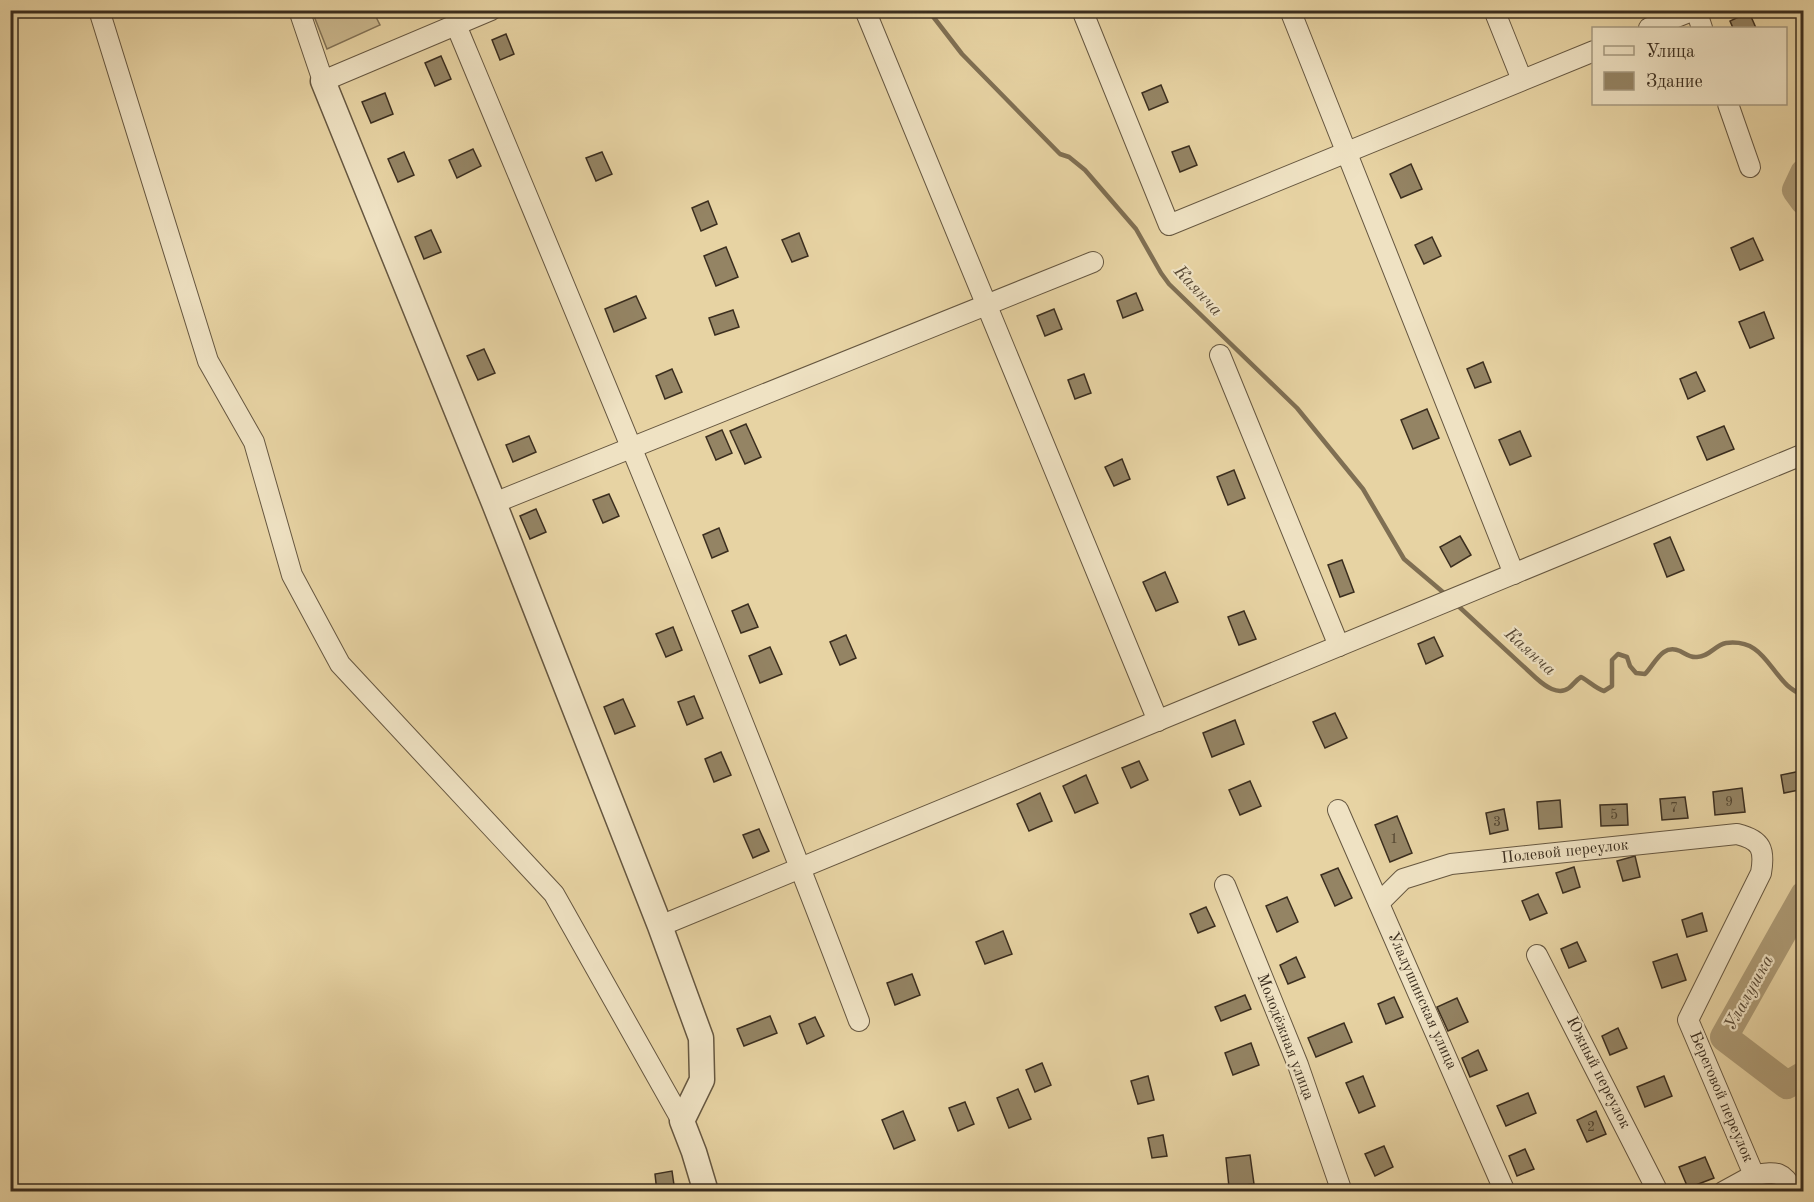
<svg xmlns="http://www.w3.org/2000/svg" width="1814" height="1202" viewBox="0 0 1814 1202" font-family="'Old Standard TT',serif">
<style>
.green{fill:#cab78d;stroke:#827256;stroke-width:1.5}
.lines{fill:none;stroke-linecap:round;stroke-linejoin:round}
.stream{stroke:#7f6f53;stroke-width:4.5}
.river{stroke:#ad9b76;stroke-width:28}
.building{fill:#948464;stroke:#3b2e1f;stroke-width:1.5}
.minor-casing{stroke:#665740;stroke-width:22}
.tertiary-casing{stroke:#665740;stroke-width:27}
.minor{stroke:#efe2c3;stroke-width:20}
.tertiary{stroke:#efe2c3;stroke-width:24}
.labels{text-anchor:middle;dominant-baseline:central;stroke-width:4.5;stroke-linejoin:round;paint-order:stroke}
.number-label{font-size:14px;fill:#514430}
.street-label{font-size:16px;fill:#3b2e1f;stroke:#efe2c3}
.water-label{font-size:18px;font-style:italic;fill:#584935;stroke:#efe2c3}
</style>
<rect width="100%" height="100%" fill="#e7d3a3"/>
<filter id="stains"><feTurbulence type="fractalNoise" baseFrequency=".00333" numOctaves="4"/><feColorMatrix values="0 0 0 0 .2 0 0 0 0 .09 0 0 0 0 .02 0 0 0 .5 -.17"/></filter>
<radialGradient id="worn" r=".72"><stop offset=".6" stop-color="#630" stop-opacity="0"/><stop offset="1" stop-color="#630" stop-opacity=".3"/></radialGradient>
<path class="green" d="M312 11H373L380 25 327 49Z"/>
<g class="lines">
<g class="stream">
<path d="M928 10 962 54 1060 154 1069 157 1085 170 1136 229 1161 273 1169 284 1297 408 1363 489 1404 559 1444 593"/>
<path d="M1455 603 1536 678C1545 686 1558 696 1569 688 1573 685 1576 680 1581 677 1589 681 1595 688 1604 691L1612 686V660L1618 654 1627 657 1630 666 1636 673 1645 674C1655 664 1662 643 1680 651 1686 654 1690 658 1697 657 1709 657 1715 645 1726 643 1759 639 1766 663 1785 683 1790 689 1797 692 1804 697"/>
</g>
<g class="river">
<path d="M1804 173 1796 190 1804 201"/>
<path d="M1804 895 1724 1037 1787 1085 1804 1075"/>
</g>
</g>
<g class="building">
<path d="M1749 12 1756 28H1733L1730 21Z"/>
<path d="M506 34 514 54 500 60 492 40Z"/>
<path d="M441 56 451 79 435 86 425 63Z"/>
<path d="M1161 85 1168 102 1149 110 1142 93Z"/>
<path d="M385 93 393 114 371 123 362 102Z"/>
<path d="M1189 146 1197 165 1180 172 1172 152Z"/>
<path d="M473 149 481 166 457 178 449 160Z"/>
<path d="M404 152 414 175 398 182 388 159Z"/>
<path d="M602 152 612 174 596 181 586 158Z"/>
<path d="M1411 164 1422 189 1401 198 1390 174Z"/>
<path d="M708 201 717 224 701 231 692 208Z"/>
<path d="M431 230 441 252 424 259 415 237Z"/>
<path d="M799 233 808 256 792 262 782 240Z"/>
<path d="M1432 237 1441 256 1424 264 1415 245Z"/>
<path d="M1753 238 1763 260 1740 270 1731 248Z"/>
<path d="M726 247 738 277 716 286 704 256Z"/>
<path d="M1136 293 1143 310 1123 318 1117 301Z"/>
<path d="M636 296 646 318 614 332 605 309Z"/>
<path d="M1054 309 1062 329 1045 336 1037 316Z"/>
<path d="M733 310 739 327 715 335 709 318Z"/>
<path d="M1764 312 1774 338 1750 348 1739 322Z"/>
<path d="M484 349 495 373 478 380 467 356Z"/>
<path d="M1483 362 1491 382 1475 388 1467 369Z"/>
<path d="M672 369 682 392 665 399 656 376Z"/>
<path d="M1696 372 1705 391 1688 399 1680 379Z"/>
<path d="M1084 374 1091 393 1075 399 1068 380Z"/>
<path d="M1427 409 1439 438 1413 449 1401 420Z"/>
<path d="M746 424 761 457 745 464 730 431Z"/>
<path d="M1724 426 1734 449 1707 460 1697 437Z"/>
<path d="M722 430 732 453 716 460 706 437Z"/>
<path d="M1520 431 1531 456 1510 465 1499 440Z"/>
<path d="M529 436 536 452 513 462 506 445Z"/>
<path d="M1122 459 1130 479 1114 486 1105 467Z"/>
<path d="M1234 470 1245 498 1228 505 1217 477Z"/>
<path d="M609 494 619 516 603 523 593 500Z"/>
<path d="M536 509 546 532 530 539 520 516Z"/>
<path d="M719 528 728 551 712 558 703 535Z"/>
<path d="M1460 536 1471 555 1451 567 1440 547Z"/>
<path d="M1670 537 1684 570 1667 577 1654 544Z"/>
<path d="M1342 560 1354 592 1340 597 1328 565Z"/>
<path d="M1165 572 1178 602 1156 611 1143 582Z"/>
<path d="M748 604 758 627 741 633 732 611Z"/>
<path d="M1244 611 1256 639 1239 645 1228 617Z"/>
<path d="M673 627 682 650 666 657 656 634Z"/>
<path d="M846 635 856 658 840 665 830 642Z"/>
<path d="M1434 637 1443 656 1426 664 1418 644Z"/>
<path d="M770 647 782 674 760 683 749 656Z"/>
<path d="M694 696 703 718 687 725 678 702Z"/>
<path d="M623 699 635 726 615 734 604 707Z"/>
<path d="M1335 713 1347 738 1325 748 1313 722Z"/>
<path d="M1235 720 1244 744 1212 757 1203 733Z"/>
<path d="M721 752 731 775 714 782 705 759Z"/>
<path d="M1139 761 1148 780 1131 788 1122 768Z"/>
<path d="M1801 771 1804 789 1784 793 1781 775Z"/>
<path d="M1086 775 1098 803 1075 813 1063 786Z"/>
<path d="M1250 781 1261 806 1240 815 1229 790Z"/>
<path d="M1742 788 1745 812 1715 815 1713 792Z"/>
<path d="M1040 793 1052 821 1029 831 1017 804Z"/>
<path d="M1685 797 1688 818 1662 820 1660 799Z"/>
<path d="M1560 800 1562 827 1539 829 1537 802Z"/>
<path d="M1627 804 1628 825 1601 826 1600 805Z"/>
<path d="M1504 809 1508 830 1490 834 1486 813Z"/>
<path d="M1397 816 1412 853 1390 862 1375 825Z"/>
<path d="M759 829 769 851 753 858 743 835Z"/>
<path d="M1635 856 1640 877 1623 881 1617 861Z"/>
<path d="M1574 867 1580 887 1563 893 1556 873Z"/>
<path d="M1338 868 1352 898 1335 906 1321 875Z"/>
<path d="M1538 894 1547 913 1530 920 1522 901Z"/>
<path d="M1287 897 1298 922 1277 932 1266 906Z"/>
<path d="M1206 907 1215 926 1198 933 1190 914Z"/>
<path d="M1702 913 1707 931 1687 937 1682 920Z"/>
<path d="M1003 931 1012 954 985 964 976 942Z"/>
<path d="M1577 942 1586 961 1569 968 1561 949Z"/>
<path d="M1677 954 1686 980 1662 988 1653 962Z"/>
<path d="M1296 957 1305 977 1288 984 1280 965Z"/>
<path d="M912 974 920 995 895 1005 887 983Z"/>
<path d="M1245 995 1251 1009 1221 1021 1215 1007Z"/>
<path d="M1394 997 1403 1017 1386 1024 1378 1004Z"/>
<path d="M1457 998 1468 1022 1448 1031 1437 1007Z"/>
<path d="M770 1016 777 1033 744 1046 737 1029Z"/>
<path d="M815 1017 824 1036 807 1044 799 1024Z"/>
<path d="M1344 1023 1352 1042 1316 1057 1308 1038Z"/>
<path d="M1618 1028 1627 1048 1610 1055 1602 1036Z"/>
<path d="M1251 1043 1259 1065 1233 1075 1225 1053Z"/>
<path d="M1478 1050 1487 1070 1470 1077 1462 1058Z"/>
<path d="M1042 1063 1051 1085 1035 1092 1026 1070Z"/>
<path d="M1148 1076 1154 1100 1138 1104 1131 1081Z"/>
<path d="M1363 1076 1375 1106 1359 1113 1346 1083Z"/>
<path d="M1664 1076 1672 1096 1645 1107 1637 1087Z"/>
<path d="M1018 1089 1031 1119 1009 1128 997 1098Z"/>
<path d="M1528 1093 1536 1113 1506 1126 1497 1106Z"/>
<path d="M965 1102 974 1124 958 1131 949 1108Z"/>
<path d="M903 1111 915 1140 894 1149 882 1120Z"/>
<path d="M1596 1111 1606 1134 1587 1142 1577 1120Z"/>
<path d="M1163 1135 1167 1156 1152 1158 1148 1138Z"/>
<path d="M1384 1146 1393 1167 1375 1176 1365 1154Z"/>
<path d="M1525 1149 1534 1169 1517 1176 1509 1156Z"/>
<path d="M1250 1155 1254 1184 1229 1187 1226 1158Z"/>
<path d="M1705 1157 1714 1178 1688 1188 1679 1167Z"/>
<path d="M672 1171 675 1192H657L655 1174Z"/>
</g>
<g class="lines">
<defs>
<g id="minor">
<path d="M99 10 208 361 254 442 292 575 340 664 554 894 682 1121"/>
<path d="M299 10 323 81 491 10"/>
<path d="M865 10 1158 721"/>
<path d="M1082 10 1169 225 1594 51"/>
<path d="M1290 10 1514 574"/>
<path d="M1494 10 1522 80"/>
<path d="M1696 10 1702 28"/>
<path d="M456 25C594 356 732 686 859 1021"/>
<path d="M1649 28 1694 10"/>
<path d="M1728 104 1750 167"/>
<path d="M1220 355 1339 646"/>
<path d="M494 503 1093 262"/>
<path d="M1338 810 1505 1192"/>
<path d="M1225 885 1298 1065 1342 1192"/>
<path d="M1379 903 1403 879 1451 864 1737 834C1762 840 1765 850 1761 873L1688 1020 1754 1175C1776 1172 1783 1170 1794 1192"/>
<path d="M660 926 1804 454"/>
<path d="M1537 955 1658 1192"/>
<path d="M1723 1192 1754 1175"/>
</g>
<path id="tertiary" d="M323 81 494 503 660 926 701 1038 702 1080 682 1121 694 1152 706 1192"/>
</defs>
<use href="#minor" class="minor-casing"/>
<use href="#tertiary" class="tertiary-casing"/>
<use href="#minor" class="minor"/>
<use href="#tertiary" class="tertiary"/>
</g>
<g class="labels">
<g class="number-label">
<text x="1729" y="802">9</text>
<text x="1674" y="808">7</text>
<text x="1614" y="815">5</text>
<text x="1497" y="822">3</text>
<text x="1394" y="839">1</text>
<text x="1591" y="1127">2</text>
</g>
<g class="street-label">
<text transform="translate(1565 852) rotate(-6)">Полевой переулок</text>
<text transform="translate(1422 1001) rotate(66)">Улалушинская улица</text>
<text transform="translate(1285 1037) rotate(69)">Молодёжная улица</text>
<text transform="translate(1598 1073) rotate(63)">Южный переулок</text>
<text transform="translate(1721 1097) rotate(67)">Береговой переулок</text>
</g>
<g class="water-label">
<text transform="translate(1198 291) rotate(47)">Каянча</text>
<text transform="translate(1530 652) rotate(42)">Каянча</text>
<text transform="translate(1749 993) rotate(-61)">Улалушка</text>
</g>
</g>
<rect width="1814" height="1202" fill="none" stroke="#e7d3a3" stroke-width="36"/>
<rect x="12" y="12" width="1790" height="1178" fill="none" stroke="#3b2e1f" stroke-width="3"/>
<rect x="18" y="18" width="1778" height="1166" fill="none" stroke="#3b2e1f" stroke-width="1.5"/>
<rect x="1592" y="27" width="195" height="78" fill="#efe2c3" stroke="#a79a81" stroke-width="1.5"/>
<rect x="1604" y="46" width="30" height="9" fill="#efe2c3" stroke="#a79a81" stroke-width="1.5"/>
<text x="1646" y="57" font-size="18" fill="#3b2e1f">Улица</text>
<rect x="1604" y="72" width="30" height="18" fill="#948464" stroke="#a79a81" stroke-width="1.5"/>
<text x="1646" y="87" font-size="18" fill="#3b2e1f">Здание</text>
<rect width="100%" height="100%" filter="url(#stains)"/>
<rect width="100%" height="100%" fill="url(#worn)"/>
</svg>
